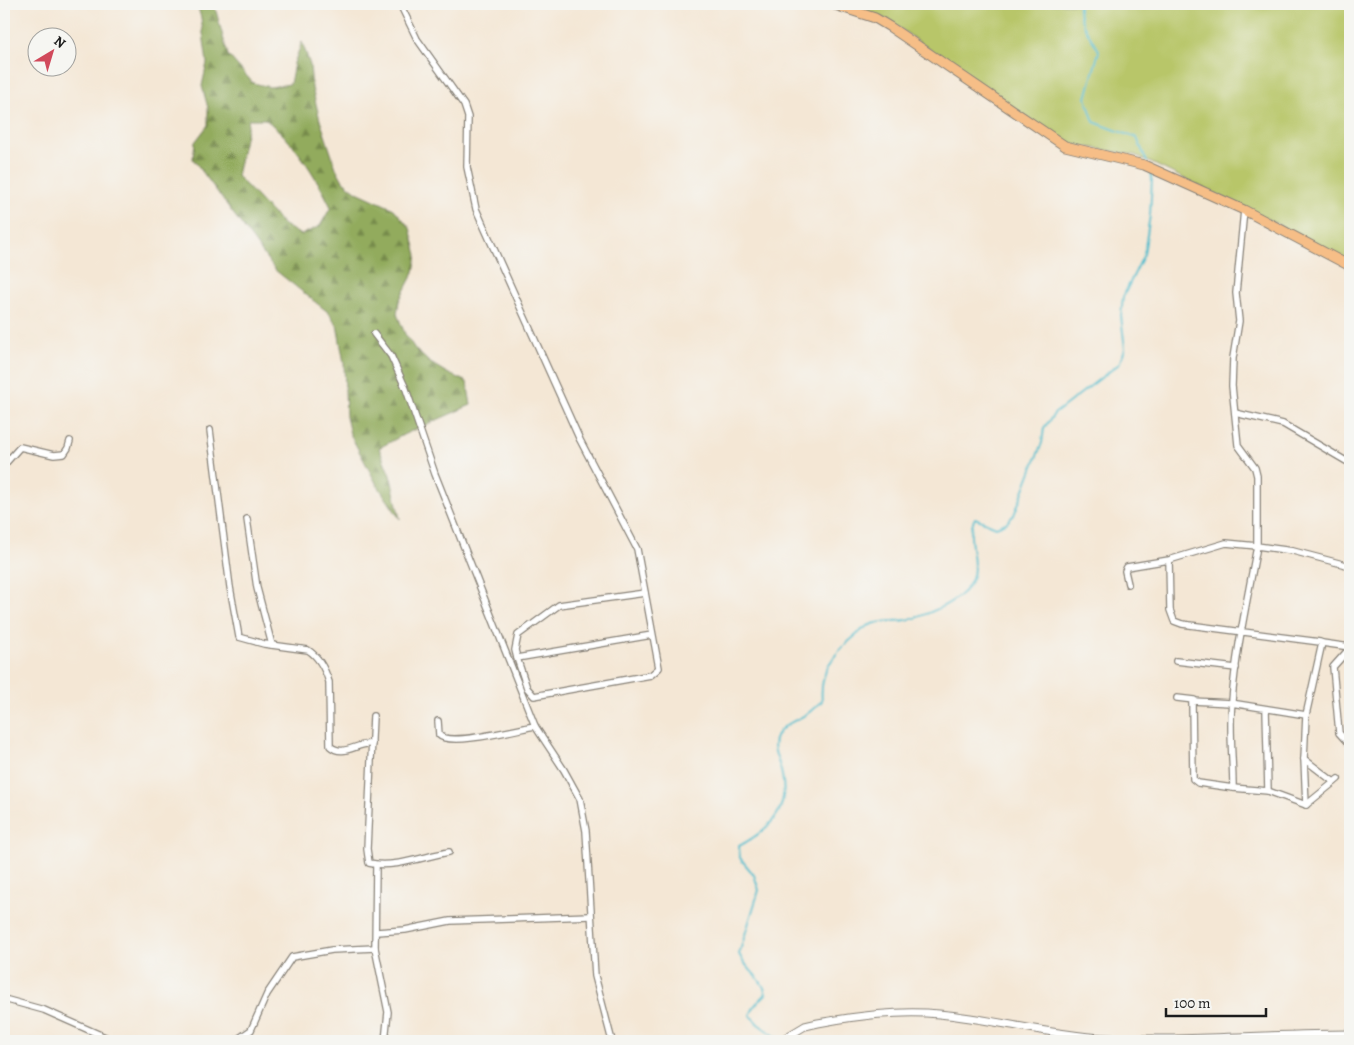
<svg xmlns="http://www.w3.org/2000/svg" width="1354" height="1045" viewBox="0 0 1354 1045" font-family="Alegreya,serif">
<style>
.grass{fill:#b8c669;stroke:#6a7142}
.forest{fill:url(#forest-firs);stroke:#57643c;fill-rule:evenodd}
.lines{fill:none;stroke-linecap:round;stroke-linejoin:round}
.stream{stroke:#52bdcd;stroke-width:2}
.minor-casing{stroke:#888278;stroke-width:8}
.tertiary-casing{stroke:#888278;stroke-width:9}
.trunk-casing{stroke:#888278;stroke-width:11}
.minor{stroke:#fff;stroke-width:5.5}
.tertiary{stroke:#fff;stroke-width:7}
.trunk{stroke:#f6be87;stroke-width:9}
</style>
<defs>
<pattern id="forest-firs" width="22" height="20" patternUnits="userSpaceOnUse" patternTransform="scale(1.25)"><rect width="22" height="20" fill="#92ab5d"/><path d="M5 1l3.5 6h-7zM16 11l3.5 6h-7z" fill="#768a4c"/></pattern>
</defs>
<rect width="100%" height="100%" fill="#f6f6f2"/>
<filter id="ink" filterUnits="userSpaceOnUse"><feTurbulence type="fractalNoise" baseFrequency=".02" numOctaves="2"/><feDisplacementMap in="SourceGraphic" scale="10" xChannelSelector="R" yChannelSelector="G"/><feConvolveMatrix kernelMatrix="1 2 1 2 8 2 1 2 1" color-interpolation-filters="sRGB"/></filter>
<filter id="wash" filterUnits="userSpaceOnUse"><feTurbulence type="fractalNoise" baseFrequency=".0096" numOctaves="4" result="noise"/><feDisplacementMap in="SourceGraphic" scale="20" xChannelSelector="R" yChannelSelector="G"/><feGaussianBlur stdDeviation="1.12" result="paint"/><feColorMatrix in="noise" values="0 0 0 0 0 0 0 0 0 0 0 0 0 0 0 0 0 1.4 0 .05"/><feComposite in="paint" operator="in"/></filter>
<g filter="url(#wash)">
<rect width="100%" height="100%" fill="#f4e7d5"/>
<path class="grass" d="M844 4H1350V263L1264 217 1135 155 1071 144H1065L888 20Z"/>
<path class="forest" d="M197 4H214L228 55 253 83 270 87 290 84 294 63 302 42 310 65 312 88 320 120 336 168 343 181 357 192 394 209 410 228 417 255 414 272 399 301 397 314 405 334 415 349 429 362 447 373 467 382 471 405 405 434 379 448 391 478 400 519 376 483 350 434 346 417 344 363 337 325 329 313 275 270 193 159 195 142 208 125V108L202 86 207 63 201 18ZM249 119H265C295 142 314 173 331 207L320 226 301 235 284 225 237 176Z"/>
<g class="lines">
<g class="stream">
<path d="M1079 4C1077 21 1091 36 1099 51L1086 98 1094 122 1137 138 1147 162"/>
<path d="M779 1039 758 1024 750 1015 755 1005 766 994C763 978 746 970 739 954L759 890 754 875 740 858 739 846C774 827 793 807 779 764 776 755 771 745 777 735 784 723 797 721 808 713 813 710 817 705 822 701 819 672 833 654 854 637 859 633 864 627 870 625 884 619 901 623 915 618 928 614 948 605 959 596 990 571 961 542 975 518L996 527 1006 523 1014 515 1042 443 1044 428 1054 414 1119 364 1125 349 1121 316 1123 297 1144 254 1150 215 1152 179 1150 171"/>
</g>
</g>
</g>
<g filter="url(#ink)">
<g class="lines">
<defs>
<g id="minor">
<path d="M400 4 417 39 464 105 468 117 467 167 476 209 580 440 637 549 659 668 651 675 534 696 527 688 517 658"/>
<path d="M1244 210 1236 293 1239 321 1233 358 1232 386 1238 445 1255 468 1257 476V546L1293 551 1350 566"/>
<path d="M374 334 391 356 406 389 435 474 535 726 564 770 580 799 586 831 595 976 612 1041"/>
<path d="M1235 413 1283 424 1346 461"/>
<path d="M210 430 230 587 239 637 264 644 308 650C319 657 325 669 329 682L330 746C343 758 358 742 372 744"/>
<path d="M4 465 20 447 54 455 64 454 68 448 70 441"/>
<path d="M247 519 257 588 272 645"/>
<path d="M1128 584 1125 571 1127 567 1169 560 1226 543 1257 546C1248 597 1236 649 1232 701 1229 729 1233 760 1233 788L1198 783 1193 779 1192 701 1231 703 1306 715 1322 643 1320 642 1182 624 1174 621 1170 610 1169 560"/>
<path d="M645 593 559 605 518 635 515 650 517 658 652 635"/>
<path d="M1322 643 1350 647"/>
<path d="M1350 648 1333 667 1339 733 1350 745"/>
<path d="M1176 661 1236 668"/>
<path d="M1177 698 1194 700"/>
<path d="M373 716 367 849 369 863C393 869 425 856 449 852"/>
<path d="M438 721 439 735C450 747 517 729 535 726"/>
<path d="M1304 759 1334 782"/>
<path d="M1233 788 1268 791 1266 709"/>
<path d="M1268 791 1306 805 1338 779"/>
<path d="M1306 805 1304 759 1306 715"/>
<path d="M376 865 375 948 388 1012 385 1041"/>
<path d="M376 932 405 930 450 921 590 916"/>
<path d="M4 999 44 1010 114 1041"/>
<path d="M235 1041 251 1030 267 994 292 957 332 950 375 948"/>
<path d="M1320 1041 1321 1034"/>
</g>
<path id="tertiary" d="M780 1041 805 1026 818 1023C857 1016 899 1010 939 1014 994 1019 1048 1035 1104 1038 1186 1042 1268 1034 1350 1034"/>
<path id="trunk" d="M832 4 875 18 890 27 1065 146 1144 165 1244 210 1350 266"/>
</defs>
<use href="#minor" class="minor-casing"/>
<use href="#tertiary" class="tertiary-casing"/>
<use href="#trunk" class="trunk-casing"/>
<use href="#minor" class="minor"/>
<use href="#tertiary" class="tertiary"/>
<use href="#trunk" class="trunk"/>
</g>
</g>
<rect width="1354" height="1045" fill="none" stroke="#f6f6f2" stroke-width="20"/>
<g transform="translate(52 52) rotate(38)"><circle r="24" fill="#f6f6f2" stroke="#9f9f9c"/>
<path d="M0-4L9 19L0 12L-9 19Z" fill="#d1495b"/>
<text y="-8" font-size="14" font-weight="bold" text-anchor="middle" fill="#1c1c1c">N</text>
</g>
<path d="M1166 1008v8h100v-8" fill="none" stroke="#1c1c1c" stroke-width="2.5"/>
<text x="1174" y="1008" font-size="15" fill="#1c1c1c" stroke="#f6f6f2" stroke-width="4" paint-order="stroke">100 m</text>
</svg>
